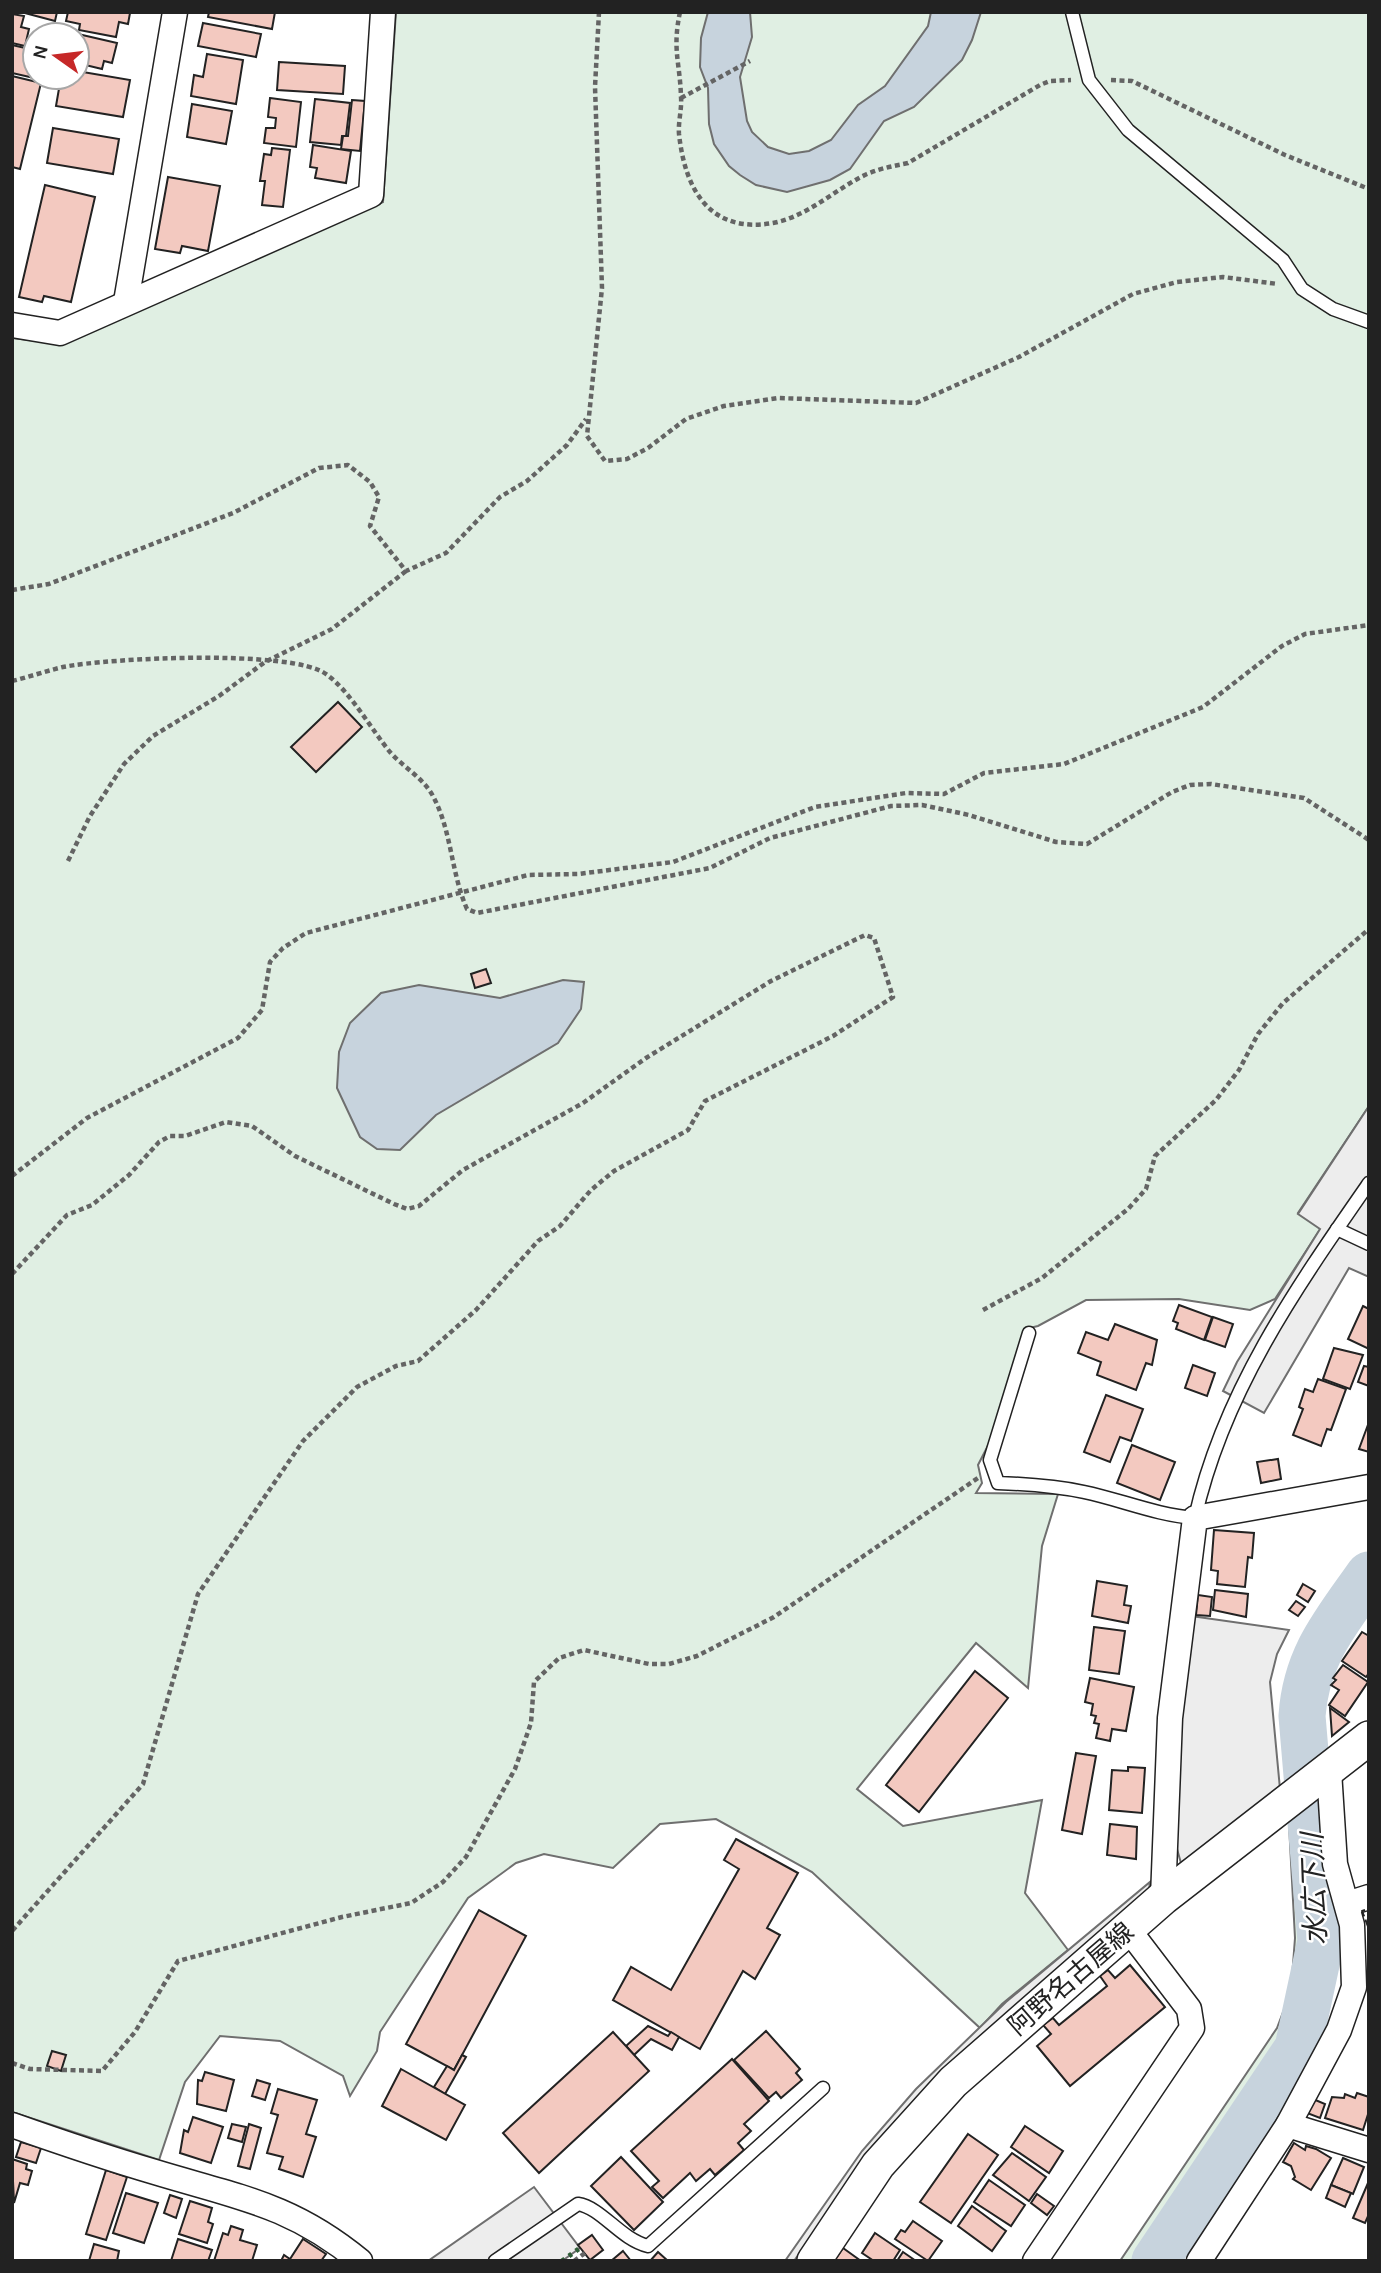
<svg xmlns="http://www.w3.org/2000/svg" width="1381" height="2273" viewBox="0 0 1381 2273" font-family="Karla,'Noto Sans JP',sans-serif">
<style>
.green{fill:#e0efe3;stroke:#6f6f6f;stroke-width:2}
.parking{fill:#ededed;stroke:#6f6f6f;stroke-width:2}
.water{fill:#c7d3dd;stroke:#6f6f6f;stroke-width:2}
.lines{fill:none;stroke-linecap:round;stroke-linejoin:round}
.river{stroke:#c7d3dd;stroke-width:47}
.building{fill:#f3c9c0;stroke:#222;stroke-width:2}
.lane-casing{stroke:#222;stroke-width:15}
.street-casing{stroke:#222;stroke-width:27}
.secondary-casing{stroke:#222;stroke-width:36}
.path{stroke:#646464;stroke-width:4.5;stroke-dasharray:5 3.5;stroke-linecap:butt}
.lane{stroke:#fff;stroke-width:12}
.street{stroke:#fff;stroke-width:24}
.secondary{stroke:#fff;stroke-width:33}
.hedge{stroke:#2f5e38;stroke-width:5;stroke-dasharray:3.5 5;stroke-linecap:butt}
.fence{stroke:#222;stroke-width:2;stroke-dasharray:9 3.5;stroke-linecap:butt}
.labels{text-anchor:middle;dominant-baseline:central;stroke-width:5;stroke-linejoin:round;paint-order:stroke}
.street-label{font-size:26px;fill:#222;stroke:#fff}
.water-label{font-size:28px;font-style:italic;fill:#222;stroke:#fff}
</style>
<rect width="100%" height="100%" fill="#fff"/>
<g class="green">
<path d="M396 12H1369V1106L1298 1213 1321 1228 1275 1299 1250 1310 1179 1299 1086 1300 1038 1326 1025 1329 995 1432 978 1465 982 1483 976 1493 1058 1494 1042 1546 1028 1688 976 1643 857 1789 903 1826 1042 1800 1025 1893 1068 1950 1002 2004 980 2028 812 1872 716 1819 660 1824 613 1868 544 1854 516 1863 468 1898 380 2032 377 2051 350 2096 343 2076 280 2041 220 2036 185 2082 159 2160 12 2112V338L63 344 383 202Z"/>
<path d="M1306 1811C1311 1896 1321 1982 1284 2061L1147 2261H1120L1277 2028 1291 1991 1295 1938 1289 1824Z"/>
</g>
<g class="parking">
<path d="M1369 1106V1277L1349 1268 1264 1413 1223 1391 1237 1362 1320 1229 1298 1214Z"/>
<path d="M1191 1616 1289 1630 1277 1654 1270 1682 1280 1789 1181 1863 1175 1842 1181 1700Z"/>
<path d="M1150 1882 1149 1890 867 2155 794 2261H785L862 2151 916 2089 1006 2002Z"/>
<path d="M534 2187 580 2248 562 2261H428Z"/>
</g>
<g class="water">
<path d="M708 12H750L752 37 740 77 747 121 752 132 768 147 789 154 809 151 831 140 858 105 885 86 928 26 931 12H981L972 40 962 60 914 107 884 121 850 169 830 180 787 192 756 185 740 175 729 166 714 144 709 124 708 88 700 67 701 38Z"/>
<path d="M563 980 584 982 581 1009 558 1043 436 1115 400 1150 377 1149 360 1137 337 1088 339 1052 350 1023 381 993 419 985 500 998Z"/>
</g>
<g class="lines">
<path class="river" d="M1155 2261 1298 2048 1321 1941 1302 1716C1306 1656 1336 1622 1369 1575"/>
</g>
<g class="building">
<path d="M21 12H57L55 21Z"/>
<path d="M68 12H125L130 13 128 24 119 22 116 37 79 30 80 24 66 21Z"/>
<path d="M209 12H275L272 29 208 17Z"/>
<path d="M12 14 24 16 21 27 29 29 25 46 12 43Z"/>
<path d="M203 23 261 34 256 57 198 46Z"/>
<path d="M78 34 117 43 112 63 104 61 102 69 77 63Z"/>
<path d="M12 45 34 50 35 77H44L43 80 12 73Z"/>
<path d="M207 54 243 60 236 104 191 96 194 75 203 77Z"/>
<path d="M279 62 345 66 343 94 277 90Z"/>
<path d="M77 71 130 80 123 117 56 106 61 77H77Z"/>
<path d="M12 76 41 83 20 169 12 167Z"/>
<path d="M270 98 301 102 296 147 264 143 266 128H275L276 118 268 117Z"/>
<path d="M315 99 350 103 346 136H342L341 145 310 142Z"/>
<path d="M352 100 365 101 360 151 341 149 343 136H348Z"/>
<path d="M192 104 232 111 226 144 187 137Z"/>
<path d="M53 128 119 139 113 174 47 163Z"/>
<path d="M313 145 351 151 346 183 315 178 317 168 310 167Z"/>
<path d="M272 148 290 150 283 207 262 205 265 181H260L264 154 271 155Z"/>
<path d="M168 177 220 186 208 251 182 246 180 253 155 249Z"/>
<path d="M45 185 95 197 71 302 44 296 42 302 19 297Z"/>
<path d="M338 702 362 727 316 772 291 747Z"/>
<path d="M486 969 491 983 475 988 471 974Z"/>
<path d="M1179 1305 1212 1317 1204 1340 1176 1329 1178 1323 1173 1321Z"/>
<path d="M1363 1306 1369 1309V1349L1348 1339Z"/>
<path d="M1213 1317 1233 1324 1225 1347 1205 1340Z"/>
<path d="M1115 1324 1157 1340 1152 1365 1146 1363 1136 1390 1097 1375 1101 1362 1078 1353 1086 1332 1108 1340Z"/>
<path d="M1334 1348 1363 1355 1350 1389 1323 1379Z"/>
<path d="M1193 1365 1215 1373 1207 1396 1185 1388Z"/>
<path d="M1364 1366 1369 1367V1386L1358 1382Z"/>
<path d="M1318 1379 1346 1389 1331 1430 1327 1429 1321 1446 1293 1435 1303 1409 1299 1407 1305 1389 1313 1392Z"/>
<path d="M1106 1395 1143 1409 1131 1441 1120 1437 1110 1462 1084 1452Z"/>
<path d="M1369 1422V1452L1359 1449Z"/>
<path d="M1132 1445 1175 1462 1160 1500 1117 1483Z"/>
<path d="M1278 1459 1281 1479 1261 1483 1257 1462Z"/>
<path d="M1214 1530 1254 1533 1252 1558 1248 1557 1245 1587 1217 1584 1218 1571 1211 1570Z"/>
<path d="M1097 1581 1127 1586 1124 1605 1131 1606 1128 1623 1092 1616Z"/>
<path d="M1303 1584 1315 1591 1308 1602 1297 1595Z"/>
<path d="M1215 1590 1248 1594 1246 1617 1213 1610Z"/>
<path d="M1198 1595 1212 1597 1210 1616 1196 1615Z"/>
<path d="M1296 1601 1305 1607 1298 1616 1289 1610Z"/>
<path d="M1094 1627 1125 1631 1119 1674 1089 1670Z"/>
<path d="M1362 1632 1369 1636V1673L1366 1677 1342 1661Z"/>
<path d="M1343 1665 1368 1682 1345 1716 1329 1705 1339 1690 1331 1685 1336 1680 1333 1678Z"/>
<path d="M975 1671 1008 1698 919 1812 886 1785Z"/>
<path d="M1090 1678 1134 1687 1126 1731 1112 1729 1110 1741 1096 1738 1099 1724 1094 1723 1096 1716 1091 1715 1093 1704 1085 1702Z"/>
<path d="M1330 1708 1349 1722 1332 1736Z"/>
<path d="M1076 1753 1096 1756 1082 1834 1062 1830Z"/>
<path d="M1128 1767 1145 1768 1142 1813 1109 1810 1112 1770 1128 1771Z"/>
<path d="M1110 1824 1137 1827 1136 1859 1107 1855Z"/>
<path d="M736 1839 798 1873 767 1928 780 1935 755 1979 743 1971 700 2049 613 2000 631 1967 671 1990 739 1869 724 1860Z"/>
<path d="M479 1910 526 1936 454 2070 406 2044Z"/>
<path d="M1130 1965 1165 2007 1070 2086 1037 2046 1051 2034 1043 2025 1053 2018 1059 2025 1107 1986 1100 1976 1108 1970 1115 1978Z"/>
<path d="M648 2026 668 2036 671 2032 679 2037 672 2050 651 2039 634 2055 626 2046Z"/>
<path d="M766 2031 800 2069 796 2073 802 2080 781 2098 776 2092 769 2098 734 2060Z"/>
<path d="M613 2032 649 2071 539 2173 503 2133Z"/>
<path d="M52 2051 66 2055 61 2071 47 2066Z"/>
<path d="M462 2055 466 2057 445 2094 434 2087 447 2066 454 2070Z"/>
<path d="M732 2059 769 2101 744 2124 751 2131 738 2143 744 2150 715 2175 710 2169 696 2181 690 2173 663 2198 652 2187 659 2181 631 2151Z"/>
<path d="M401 2069 465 2105 446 2140 382 2106Z"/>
<path d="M205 2072 234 2080 226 2111 197 2104 198 2080 202 2081Z"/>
<path d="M257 2080 270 2084 265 2100 252 2096Z"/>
<path d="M278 2089 317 2100 306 2134 316 2137 303 2177 279 2169 283 2157 267 2153 278 2115 271 2113Z"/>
<path d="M1357 2093 1369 2097V2111L1363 2130 1325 2118 1332 2097 1344 2098 1345 2094 1355 2098Z"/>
<path d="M1313 2099 1325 2104 1320 2118 1307 2113Z"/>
<path d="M193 2117 223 2127 211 2163 180 2153 184 2130 188 2132Z"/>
<path d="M232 2124 246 2127 242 2142 228 2138Z"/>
<path d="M249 2124 261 2128 250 2169 238 2166Z"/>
<path d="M1025 2126 1063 2151 1049 2173 1011 2147Z"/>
<path d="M968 2134 998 2155 951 2223 920 2202Z"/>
<path d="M21 2142 41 2148 36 2163 16 2157Z"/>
<path d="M1294 2143 1305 2150 1306 2146 1316 2149 1331 2158 1311 2190 1293 2179 1295 2177 1291 2166 1283 2162Z"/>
<path d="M1012 2153 1046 2177 1029 2201 993 2175Z"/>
<path d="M621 2157 663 2202 634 2230 591 2186Z"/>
<path d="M1343 2158 1364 2167 1353 2194 1331 2185Z"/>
<path d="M12 2159 27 2164 26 2169 32 2171 28 2185 20 2183 14 2203Z"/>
<path d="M106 2170 127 2177 106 2240 86 2234Z"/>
<path d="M989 2180 1025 2205 1011 2226 974 2202Z"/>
<path d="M1368 2183 1369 2214 1365 2223 1353 2218Z"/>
<path d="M1331 2185 1351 2193 1345 2207 1326 2198Z"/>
<path d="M126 2193 158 2203 144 2243 113 2233Z"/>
<path d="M1037 2194 1054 2206 1047 2215 1031 2203Z"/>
<path d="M170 2195 182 2199 176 2218 164 2213Z"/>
<path d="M190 2201 212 2208 208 2222 213 2224 207 2243 179 2234Z"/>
<path d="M972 2206 1006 2231 992 2251 958 2226Z"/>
<path d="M913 2221 942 2241 928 2261 895 2239 901 2230 905 2232Z"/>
<path d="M231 2226 243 2230 240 2240 257 2245 252 2261H214L223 2233 228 2235Z"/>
<path d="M875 2233 900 2250 893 2261H874L862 2253Z"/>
<path d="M592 2235 603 2250 590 2260 578 2245Z"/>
<path d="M178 2239 212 2250 208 2261H171Z"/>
<path d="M303 2239 326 2254 321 2261H281L284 2255 290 2259Z"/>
<path d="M94 2244 119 2251 117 2261H89Z"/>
<path d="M843 2248 861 2261H834Z"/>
<path d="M623 2251 631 2261H611Z"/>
<path d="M658 2252 668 2261H650Z"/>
<path d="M903 2252 916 2261H897Z"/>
</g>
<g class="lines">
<defs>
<g id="lane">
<path d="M1072 12 1089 80 1128 130 1283 260 1302 289 1333 309 1369 322"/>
<path d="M1337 1229 1369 1244"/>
<path d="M1029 1333 990 1460 998 1483C1027 1484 1056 1486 1084 1492 1122 1500 1156 1515 1195 1518 1223 1392 1296 1288 1369 1183"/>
<path d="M495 2261 578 2204C602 2208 620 2239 648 2246L823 2088"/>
</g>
<g id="street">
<path d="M126 302 175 12"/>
<path d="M12 325 60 333 371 195 383 12"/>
<path d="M1163 1898 1170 1718 1195 1518 1369 1487"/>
<path d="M1347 1904 1369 1897"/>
<path d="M12 2125C60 2142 107 2158 155 2172 237 2197 291 2204 360 2261"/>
<path d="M1288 2125 1369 2150"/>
<path d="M1035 2261 1192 2028 1189 2009 1128 1929"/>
<path d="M1199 2261 1288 2125 1339 2030 1354 1987 1352 1925 1335 1864 1329 1771"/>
</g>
<path id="secondary" d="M814 2261 878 2165 953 2082 1163 1898 1369 1738"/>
</defs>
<use href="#lane" class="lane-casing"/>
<use href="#street" class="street-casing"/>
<use href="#secondary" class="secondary-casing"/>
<g class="path">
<path d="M599 12 595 87 602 288 587 436 605 461 627 459 648 448 686 419 724 406 778 398 916 403 1019 357 1133 294 1177 282 1223 277 1278 284"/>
<path d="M680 12C672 50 680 62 681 97 682 109 678 122 679 134 685 189 709 234 773 223 809 216 835 189 867 174 881 168 894 166 908 163L1040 85 1050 81 1071 80"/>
<path d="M1111 80 1132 81 1285 155 1369 189"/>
<path d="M681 98 750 61"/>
<path d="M12 590 49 584 233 513 319 468 348 465 370 482 379 497 370 526 406 571 446 553 500 497 527 481 567 445 586 419"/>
<path d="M12 681C29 677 46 671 63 667 108 658 292 649 326 674 350 691 371 729 390 752 404 768 424 778 434 798 452 833 451 873 467 909L477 913 710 868 770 838 891 806 922 805 969 815 1056 842 1087 844 1172 792 1190 785 1211 784 1304 798 1369 840"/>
<path d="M68 861 90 816 124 764 153 736 219 696 265 662 332 629 406 571"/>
<path d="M12 1176 87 1118 238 1038 262 1010 270 962 283 948 306 933 528 875 578 874 673 862 815 807 906 793 944 794 984 773 1064 764 1203 707 1282 646 1305 634 1369 625"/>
<path d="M12 1274 67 1215 92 1205 129 1175 159 1142 170 1136H185L226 1122 252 1126 295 1156 394 1204 407 1209 419 1206 463 1170 583 1103 646 1058 771 981 865 935 874 938 893 997 833 1036 705 1101 688 1130 614 1171 591 1190 560 1226 538 1241 476 1310 418 1361 396 1366 357 1387 303 1441 198 1594 143 1784 12 1931"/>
<path d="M983 1310 1042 1278 1128 1209 1146 1189 1155 1156 1216 1100 1239 1070 1258 1034 1283 1003 1369 929"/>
<path d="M12 2063 30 2069 102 2071 135 2032 178 1961 342 1917 411 1903 443 1882 466 1857 515 1769 531 1723 534 1682 559 1658 584 1650 649 1664H669L697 1656 774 1617 978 1478"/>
<path d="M574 2261 585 2253"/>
</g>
<use href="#lane" class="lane"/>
<use href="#street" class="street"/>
<use href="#secondary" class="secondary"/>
<path class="hedge" d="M562 2261 580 2248"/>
<path class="fence" d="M1365 1910 1362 1911 1369 1929"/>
</g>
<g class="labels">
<g class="street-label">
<text transform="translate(1071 1979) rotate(-41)">阿野名古屋線</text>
</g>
<g class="water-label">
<text transform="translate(1314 1889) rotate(-92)">水広下川</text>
</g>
</g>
<rect width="1381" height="2273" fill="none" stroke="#222222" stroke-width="28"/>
<g transform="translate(56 56) rotate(284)"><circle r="33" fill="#ffffff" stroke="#a7a7a7" stroke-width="2"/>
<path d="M0-5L12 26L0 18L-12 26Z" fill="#c62828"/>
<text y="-10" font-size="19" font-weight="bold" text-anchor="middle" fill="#222222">N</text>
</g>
</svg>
